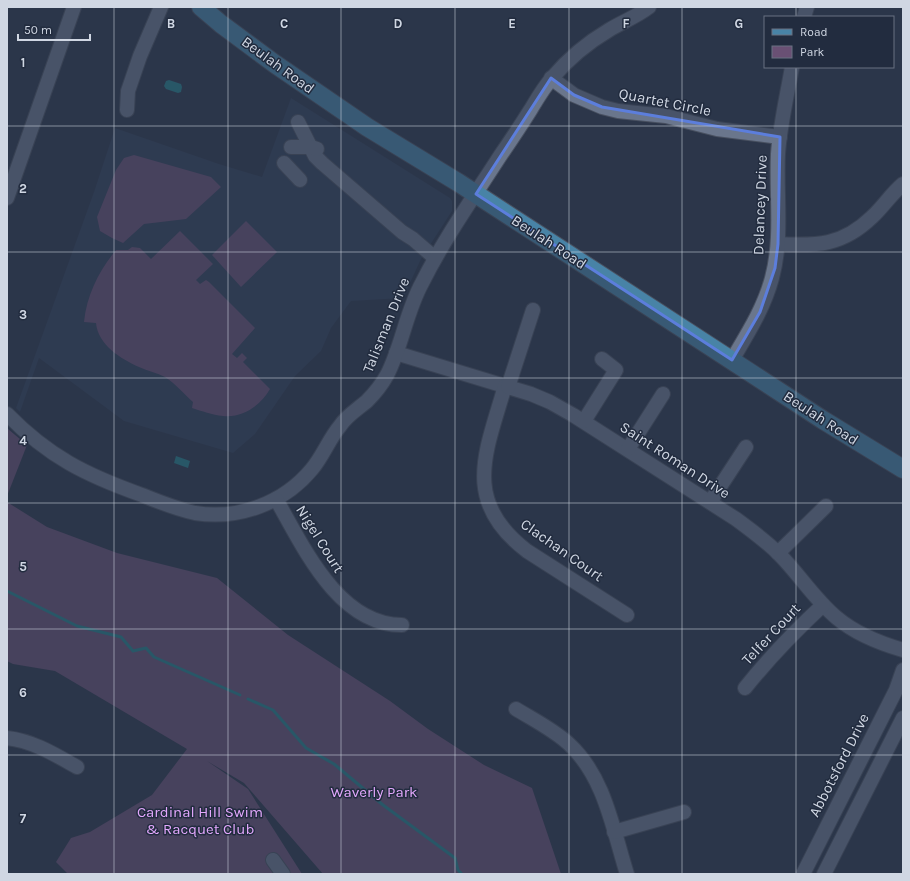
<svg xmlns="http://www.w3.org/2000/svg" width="910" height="881" viewBox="0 0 910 881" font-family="Karla,sans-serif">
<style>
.built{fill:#324059}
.green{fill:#695074}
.water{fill:#247e8a}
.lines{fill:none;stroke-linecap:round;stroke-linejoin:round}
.stream{stroke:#247e8a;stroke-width:3}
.minor-casing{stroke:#495161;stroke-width:16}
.major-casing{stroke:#495161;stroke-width:20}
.minor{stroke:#6a768c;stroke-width:14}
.major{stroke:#4883a6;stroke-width:18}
.marked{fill:none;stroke:#5c7edc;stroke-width:3;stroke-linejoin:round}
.grid{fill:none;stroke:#d0d7e3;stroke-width:1;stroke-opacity:0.55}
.labels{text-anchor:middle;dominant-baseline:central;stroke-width:3;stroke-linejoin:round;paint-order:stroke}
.street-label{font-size:15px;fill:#d0d7e3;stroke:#222c3f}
.park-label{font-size:15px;fill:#e4a8fe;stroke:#222c3f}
.grid-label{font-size:13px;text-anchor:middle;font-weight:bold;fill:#d0d7e3;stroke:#222c3f;stroke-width:3;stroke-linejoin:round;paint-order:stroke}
</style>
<rect width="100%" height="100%" fill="#2c364a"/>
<path class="built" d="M291 98 450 198 452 201V211L421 259 403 298 351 301 331 328 321 351 295 376 255 434 233 453 124 421 39 358 20 412 16 408 94 192 115 128 219 164 262 177Z"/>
<g class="green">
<path d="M134 155 211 177 221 187 186 219 144 224 123 243 112 238 100 231 97 217 116 170 124 158Z"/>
<path d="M246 221 277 252 241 287 212 255Z"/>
<path d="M180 231 213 264 196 280 200 284 206 280 209 282 255 328 232 354 237 358 242 353 247 358 243 362 270 389C260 406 243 418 223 416 212 415 202 411 192 408L193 402C184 394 176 384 165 377 157 373 148 371 139 367 121 359 98 345 96 323L84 322C87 294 99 271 116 250H128L132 247 140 248 151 259Z"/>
<path d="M8 429 27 445 7 496V432Z"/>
<path d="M7 502 47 527 117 553 217 578 288 635 390 701 428 729 484 765 532 788 561 874H323L244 783 207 761 248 789 302 874H68L56 862 71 838 90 832 152 795 187 749 55 671 13 664 7 661Z"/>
</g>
<g class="water">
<path d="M169 80 181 84 182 87 181 92 178 93 166 89 164 86 166 81Z"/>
<path d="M176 456 190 461 188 468 174 463Z"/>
</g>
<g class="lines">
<g class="stream">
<path d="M7 591 77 626 121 637 133 651 146 648 154 657 240 695"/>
<path d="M248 699 273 710 306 748 334 764 383 805 455 858 458 870 461 873"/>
</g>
<defs>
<g id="minor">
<path d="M804 17 807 7"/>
<path d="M551 78 574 95 602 107 618 111 666 116 717 129 780 137"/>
<path d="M127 110 128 91 140 56 161 7"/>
<path d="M298 122 315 156 322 163 402 232 413 239 435 258"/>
<path d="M291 147H311L317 149"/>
<path d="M284 163 300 180"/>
<path d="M7 198 74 7"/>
<path d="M778 244C817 246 842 246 872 217 883 207 891 194 903 184"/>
<path d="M396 353 531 394 550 402 573 415 736 519C751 530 766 541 779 554 799 574 815 600 837 618 856 634 879 643 903 650"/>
<path d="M732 360C748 333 764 308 772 278 783 237 776 196 778 154 780 125 787 96 792 67"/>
<path d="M505 386C486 452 461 501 527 551L627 615"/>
<path d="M508 387 533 310"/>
<path d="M7 414C49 457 86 475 142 495 159 502 177 509 195 513 239 520 284 503 312 469 323 456 329 439 340 426 347 415 358 409 367 401 375 393 382 384 387 375 402 346 406 312 422 283 444 239 473 198 500 156 511 140 521 125 531 109 537 99 544 87 552 78 568 59 587 43 609 30 622 22 636 17 649 7"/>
<path d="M584 421 616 370 602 359"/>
<path d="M628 449 663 394"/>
<path d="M276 499C303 546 338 625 402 625"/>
<path d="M710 502 746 447"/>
<path d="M778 553 826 506"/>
<path d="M745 688C769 658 795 631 823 605"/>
<path d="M516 709C534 720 554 730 569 744 605 777 613 830 627 874"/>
<path d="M7 738C33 741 54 754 77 767"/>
<path d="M614 832 684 812"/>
<path d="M273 860 283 874"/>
<path d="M803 874 896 690 903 670"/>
<path d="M824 874 903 718"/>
</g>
<path id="major" d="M201 7 221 24 275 64 367 127 459 183 823 420 903 469"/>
</defs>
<use href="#minor" class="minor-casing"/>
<use href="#major" class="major-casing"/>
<use href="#minor" class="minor"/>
<use href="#major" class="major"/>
</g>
<path d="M0 0H910V881H0ZM551 78 574 95 602 107 780 137 778 244 775 268 760 312 732 360 476 194Z" fill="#2c364a" fill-opacity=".55" fill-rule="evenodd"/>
<path class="marked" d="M551 78 574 95 602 107 780 137 778 244 775 268 760 312 732 360 476 194Z"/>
<path class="grid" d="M114 7V874M228 7V874M341 7V874M455 7V874M569 7V874M682 7V874M796 7V17M796 67V874M7 126H903M7 252H903M7 378H903M7 503H903M7 629H903M7 755H903"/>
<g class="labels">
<g class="street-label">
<text transform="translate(278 65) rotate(36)">Beulah Road</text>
<text transform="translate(665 102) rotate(11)">Quartet Circle</text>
<text transform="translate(760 205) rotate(-88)">Delancey Drive</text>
<text transform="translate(549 242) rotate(33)">Beulah Road</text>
<text transform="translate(386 325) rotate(-68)">Talisman Drive</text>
<text transform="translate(821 418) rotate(33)">Beulah Road</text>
<text transform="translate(675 460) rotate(33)">Saint Roman Drive</text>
<text transform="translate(320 539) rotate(58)">Nigel Court</text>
<text transform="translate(562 550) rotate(35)">Clachan Court</text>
<text transform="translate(771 634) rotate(-47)">Telfer Court</text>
<text transform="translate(839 765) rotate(-63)">Abbotsford Drive</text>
</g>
<g class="park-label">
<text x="374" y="792">Waverly Park</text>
<text x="200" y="812">Cardinal Hill Swim<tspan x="200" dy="17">&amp; Racquet Club</tspan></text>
</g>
</g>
<g class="grid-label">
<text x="171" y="28">B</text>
<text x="284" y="28">C</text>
<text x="398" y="28">D</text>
<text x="512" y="28">E</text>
<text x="626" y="28">F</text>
<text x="739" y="28">G</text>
<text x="23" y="67">1</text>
<text x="23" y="193">2</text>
<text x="23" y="319">3</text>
<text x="23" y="445">4</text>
<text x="23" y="571">5</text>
<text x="23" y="697">6</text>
<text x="23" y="823">7</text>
</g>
<rect width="910" height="881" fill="none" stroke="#d0d7e3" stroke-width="16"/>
<rect x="764" y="16" width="130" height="52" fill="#222c3f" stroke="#687081"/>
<rect x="772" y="29" width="20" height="6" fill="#4883a6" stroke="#687081"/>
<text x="800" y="36" font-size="12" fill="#d0d7e3">Road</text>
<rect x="772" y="46" width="20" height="12" fill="#695074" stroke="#687081"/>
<text x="800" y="56" font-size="12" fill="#d0d7e3">Park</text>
<path d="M18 34v6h72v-6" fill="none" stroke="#d0d7e3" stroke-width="2"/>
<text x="24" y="34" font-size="12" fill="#d0d7e3" stroke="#222c3f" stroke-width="3" paint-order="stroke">50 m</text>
</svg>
